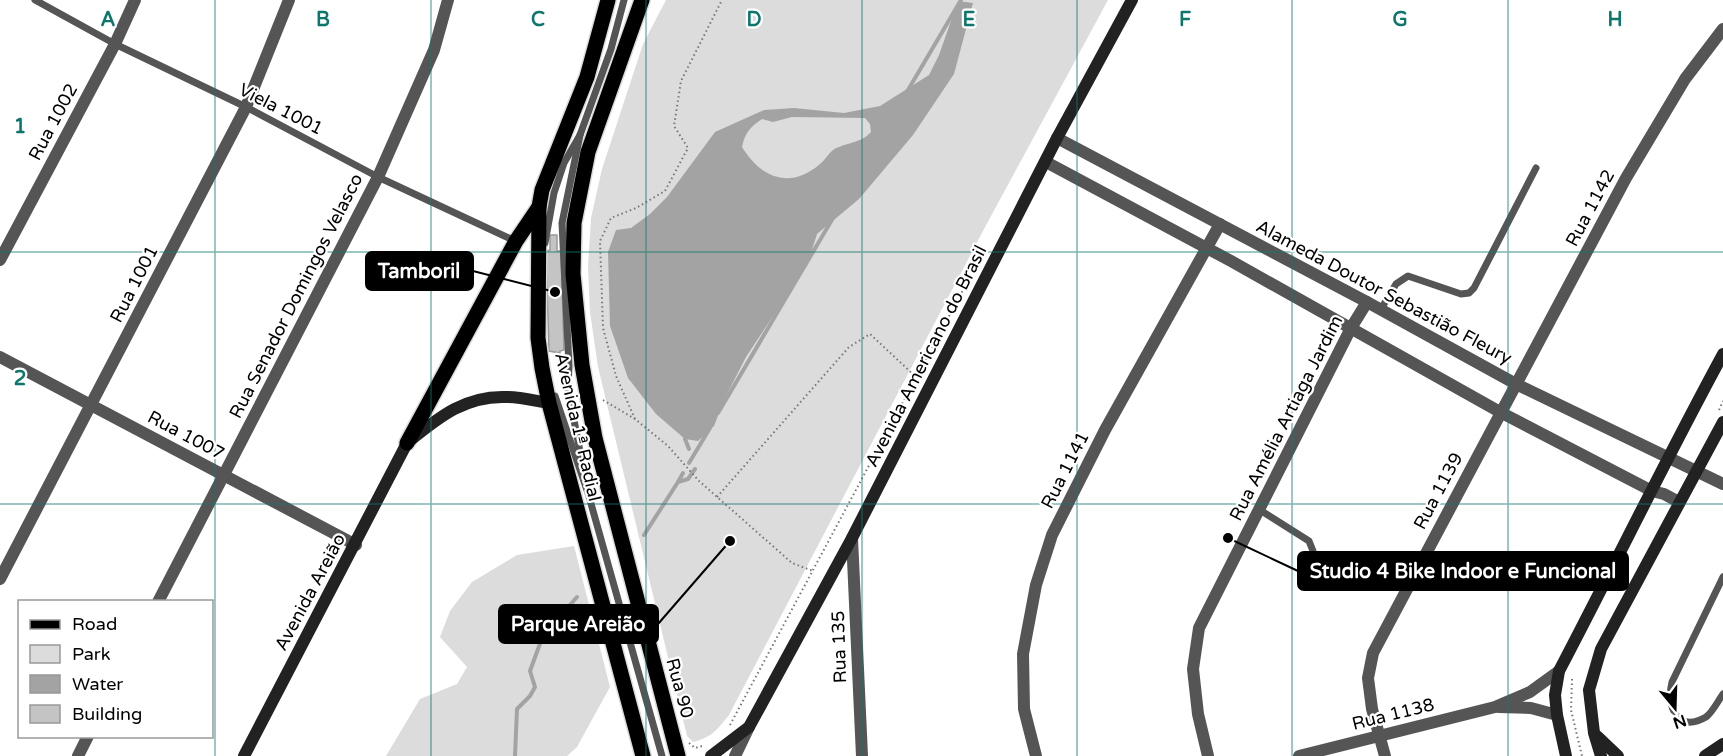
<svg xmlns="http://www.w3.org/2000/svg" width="1723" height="756" viewBox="0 0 1723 756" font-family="'Varela Round',sans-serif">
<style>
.green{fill:#dcdcdc}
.water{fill:#a3a3a3;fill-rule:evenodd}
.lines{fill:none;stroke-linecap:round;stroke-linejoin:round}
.stream{stroke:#a3a3a3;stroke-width:4}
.building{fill:#c4c4c4;stroke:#999;stroke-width:1.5}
.primary-casing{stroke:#dbdbdb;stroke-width:18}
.path{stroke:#777;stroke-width:2;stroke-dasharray:1.5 3;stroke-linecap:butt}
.lane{stroke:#555;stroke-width:7}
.street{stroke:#555;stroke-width:12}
.secondary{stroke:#222;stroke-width:12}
.primary{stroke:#000;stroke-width:15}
.grid{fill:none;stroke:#0f766e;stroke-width:1.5;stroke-opacity:0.55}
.labels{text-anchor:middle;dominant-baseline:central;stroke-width:4.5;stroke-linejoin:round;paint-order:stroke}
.street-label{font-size:18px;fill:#000;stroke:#fff}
.grid-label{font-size:20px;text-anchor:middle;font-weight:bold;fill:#0f766e;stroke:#fff;stroke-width:4.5;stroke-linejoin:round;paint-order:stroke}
.leader{fill:none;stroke:#000;stroke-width:2}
.callout-dot{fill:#000;stroke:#fff;stroke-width:2}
.callout{fill:#000;stroke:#000;stroke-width:2}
.callout-label{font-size:20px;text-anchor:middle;font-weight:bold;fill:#fff}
</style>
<rect width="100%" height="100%" fill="#fff"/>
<g class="green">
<path d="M666 0H1108L984 229 729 715C718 729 711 738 693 742L687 736 598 367 590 312 588 266 591 218 602 169 643 44Z"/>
<path d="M574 546 610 687 577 747 567 756H386L420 699 457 684 467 667 440 637 450 611 472 582 517 555Z"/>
</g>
<path class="water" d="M958 1 973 3 954 74 913 135 859 199 817 234 811 253 795 283 746 357 724 400 714 426 698 441 685 439 656 414 628 378 610 326 608 252 616 230 631 228 650 214 667 197 715 132 764 110 794 108 844 113 880 106 929 75 939 55ZM792 117 865 118 870 124 871 132C860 144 846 142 833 150 828 154 825 160 820 164 790 190 761 178 742 147 745 133 750 127 762 119L773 122Z"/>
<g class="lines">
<g class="stream">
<path d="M908 90 961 0"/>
<path d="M718 413 833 218"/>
<path d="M685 439 689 449"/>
<path d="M689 463 710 428"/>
<path d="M678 482 683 473"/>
<path d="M644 535 678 482 688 479 695 469"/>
<path d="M515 756 517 709 530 696 535 687 530 671 549 619 558 610 569 606 577 597"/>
</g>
</g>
<path class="building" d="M550 235H557V251H561L564 350 560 351V353L549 351 546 251 550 250Z"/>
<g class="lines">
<defs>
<g id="primary">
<path d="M608 0 587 77 542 190 539 207 538 338 542 368 549 403 643 756"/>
<path d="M642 0 588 152 574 223 573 274 582 365 595 438 678 756"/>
<path d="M407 443 516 241 539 207"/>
</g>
</defs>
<use href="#primary" class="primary-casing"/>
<g class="path">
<path d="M603 400 635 419 668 446 699 481 792 563 813 571"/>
<path d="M1719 410 1723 401"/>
<path d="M635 419 616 376 603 328 600 241 611 218 636 208 665 191 688 148 674 126 681 81 722 0"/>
<path d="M717 497 849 347 870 334 916 377"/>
<path d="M1572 679 1571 710 1582 756"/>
<path d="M730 725 985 249"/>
<path d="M689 743 695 748 702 746"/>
</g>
<g class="lane">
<path d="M35 0 115 44 246 107 378 177 515 241"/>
<path d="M545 243 554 193 564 163 580 135"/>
<path d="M1381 309 1396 284 1408 276 1461 294 1469 293 1474 288 1536 168"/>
<path d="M555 396 588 493 662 756"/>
<path d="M583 467 568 389 569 366 562 223 580 135 611 49 624 0"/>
<path d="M1260 510 1309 541 1313 551 1307 567"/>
<path d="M1723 577 1672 682C1666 706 1677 734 1706 717 1712 713 1718 701 1723 694"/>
</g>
<g class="street">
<path d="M1057 138 1367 302 1516 384 1723 484"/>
<path d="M1046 162 1231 261 1500 412 1652 491 1664 494 1679 502"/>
<path d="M0 260 115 44 135 0"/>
<path d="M0 357 356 545"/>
<path d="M852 538 862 756"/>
<path d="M0 579 246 107 289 0"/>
<path d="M158 602 378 177 434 50 448 0"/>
<path d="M1499 707 1531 708 1557 715"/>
<path d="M78 756 88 736"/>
<path d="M735 756 749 727"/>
<path d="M1036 756 1024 709 1023 654 1036 585 1052 535 1105 430 1220 224"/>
<path d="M1208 756 1198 714 1193 669 1199 628 1351 328 1367 302"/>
<path d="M1299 756 1495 707 1530 692 1559 671"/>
<path d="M1385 756 1372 709 1368 678 1373 653 1626 178 1685 79 1723 29"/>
</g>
<g class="secondary">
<path d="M1597 736 1618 756"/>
<path d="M244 756 407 443C438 418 465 395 507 397 521 397 536 401 549 403"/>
<path d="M711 756 749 727 852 538 1057 138 1132 0"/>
<path d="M1566 756 1557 715 1555 695 1559 671C1614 566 1666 459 1723 354"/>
<path d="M1601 756 1594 733 1589 690 1601 649 1723 422"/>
<path d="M1705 756 1723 744"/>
</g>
<use href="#primary" class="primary"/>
</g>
<path class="grid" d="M215 0V756M431 0V756M646 0V756M862 0V756M1077 0V756M1292 0V756M1508 0V756M0 252H1723M0 504H1723"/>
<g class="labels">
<g class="street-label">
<text transform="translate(281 109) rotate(27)">Viela 1001</text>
<text transform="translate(53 122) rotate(-62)">Rua 1002</text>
<text transform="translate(1590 208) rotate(-62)">Rua 1142</text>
<text transform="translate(134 284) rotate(-63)">Rua 1001</text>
<text transform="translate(1384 292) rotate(28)">Alameda Doutor Sebastião Fleury</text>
<text transform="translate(296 296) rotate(-63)">Rua Senador Domingos Velasco</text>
<text transform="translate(926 356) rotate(-63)">Avenida Americano do Brasil</text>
<text transform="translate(1286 418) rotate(-63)">Rua Amélia Artiaga Jardim</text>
<text transform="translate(578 427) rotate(77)">Avenida 1ª Radial</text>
<text transform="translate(186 435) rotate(28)">Rua 1007</text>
<text transform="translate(1065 470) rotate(-63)">Rua 1141</text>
<text transform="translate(1438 491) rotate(-62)">Rua 1139</text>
<text transform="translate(310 592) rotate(-62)">Avenida Areião</text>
<text transform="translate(839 647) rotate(-92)">Rua 135</text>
<text transform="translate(680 688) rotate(75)">Rua 90</text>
<text transform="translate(1393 714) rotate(-14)">Rua 1138</text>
</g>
</g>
<g class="grid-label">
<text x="108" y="26">A</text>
<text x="323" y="26">B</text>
<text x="538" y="26">C</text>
<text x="754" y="26">D</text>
<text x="969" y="26">E</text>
<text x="1185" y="26">F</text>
<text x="1400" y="26">G</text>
<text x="1615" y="26">H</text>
<text x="20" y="133">1</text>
<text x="20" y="385">2</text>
</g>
<path class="leader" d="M555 292L473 271M1228 538L1298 571M730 541L658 624"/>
<g class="callout-dot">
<circle cx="555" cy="292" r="6"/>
<circle cx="1228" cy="538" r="6"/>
<circle cx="730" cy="541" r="6"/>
</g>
<g class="callout">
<rect x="366" y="252" width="107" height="38" rx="6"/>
<rect x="1298" y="552" width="330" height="38" rx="6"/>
<rect x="499" y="605" width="159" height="38" rx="6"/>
</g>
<g class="callout-label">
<text x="419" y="278">Tamboril</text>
<text x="1463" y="578">Studio 4 Bike Indoor e Funcional</text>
<text x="578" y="631">Parque Areião</text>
</g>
<rect x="18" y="600" width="195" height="138" fill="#ffffff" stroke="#999999" stroke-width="1.5"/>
<rect x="30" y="620" width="30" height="9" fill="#000000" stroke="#999999" stroke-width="1.5"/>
<text x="72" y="630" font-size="18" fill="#000000">Road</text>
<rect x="30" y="645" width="30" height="18" fill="#dcdcdc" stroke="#999999" stroke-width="1.5"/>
<text x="72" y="660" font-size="18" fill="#000000">Park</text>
<rect x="30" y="675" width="30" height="18" fill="#a3a3a3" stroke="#999999" stroke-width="1.5"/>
<text x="72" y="690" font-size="18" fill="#000000">Water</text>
<rect x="30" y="705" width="30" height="18" fill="#c4c4c4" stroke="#999999" stroke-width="1.5"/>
<text x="72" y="720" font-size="18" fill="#000000">Building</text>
<g transform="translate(1675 708) rotate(161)" stroke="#ffffff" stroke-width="4.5" paint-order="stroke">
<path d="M0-4.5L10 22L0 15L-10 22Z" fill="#000000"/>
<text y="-9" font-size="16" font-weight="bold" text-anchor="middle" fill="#000000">N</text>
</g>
</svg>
